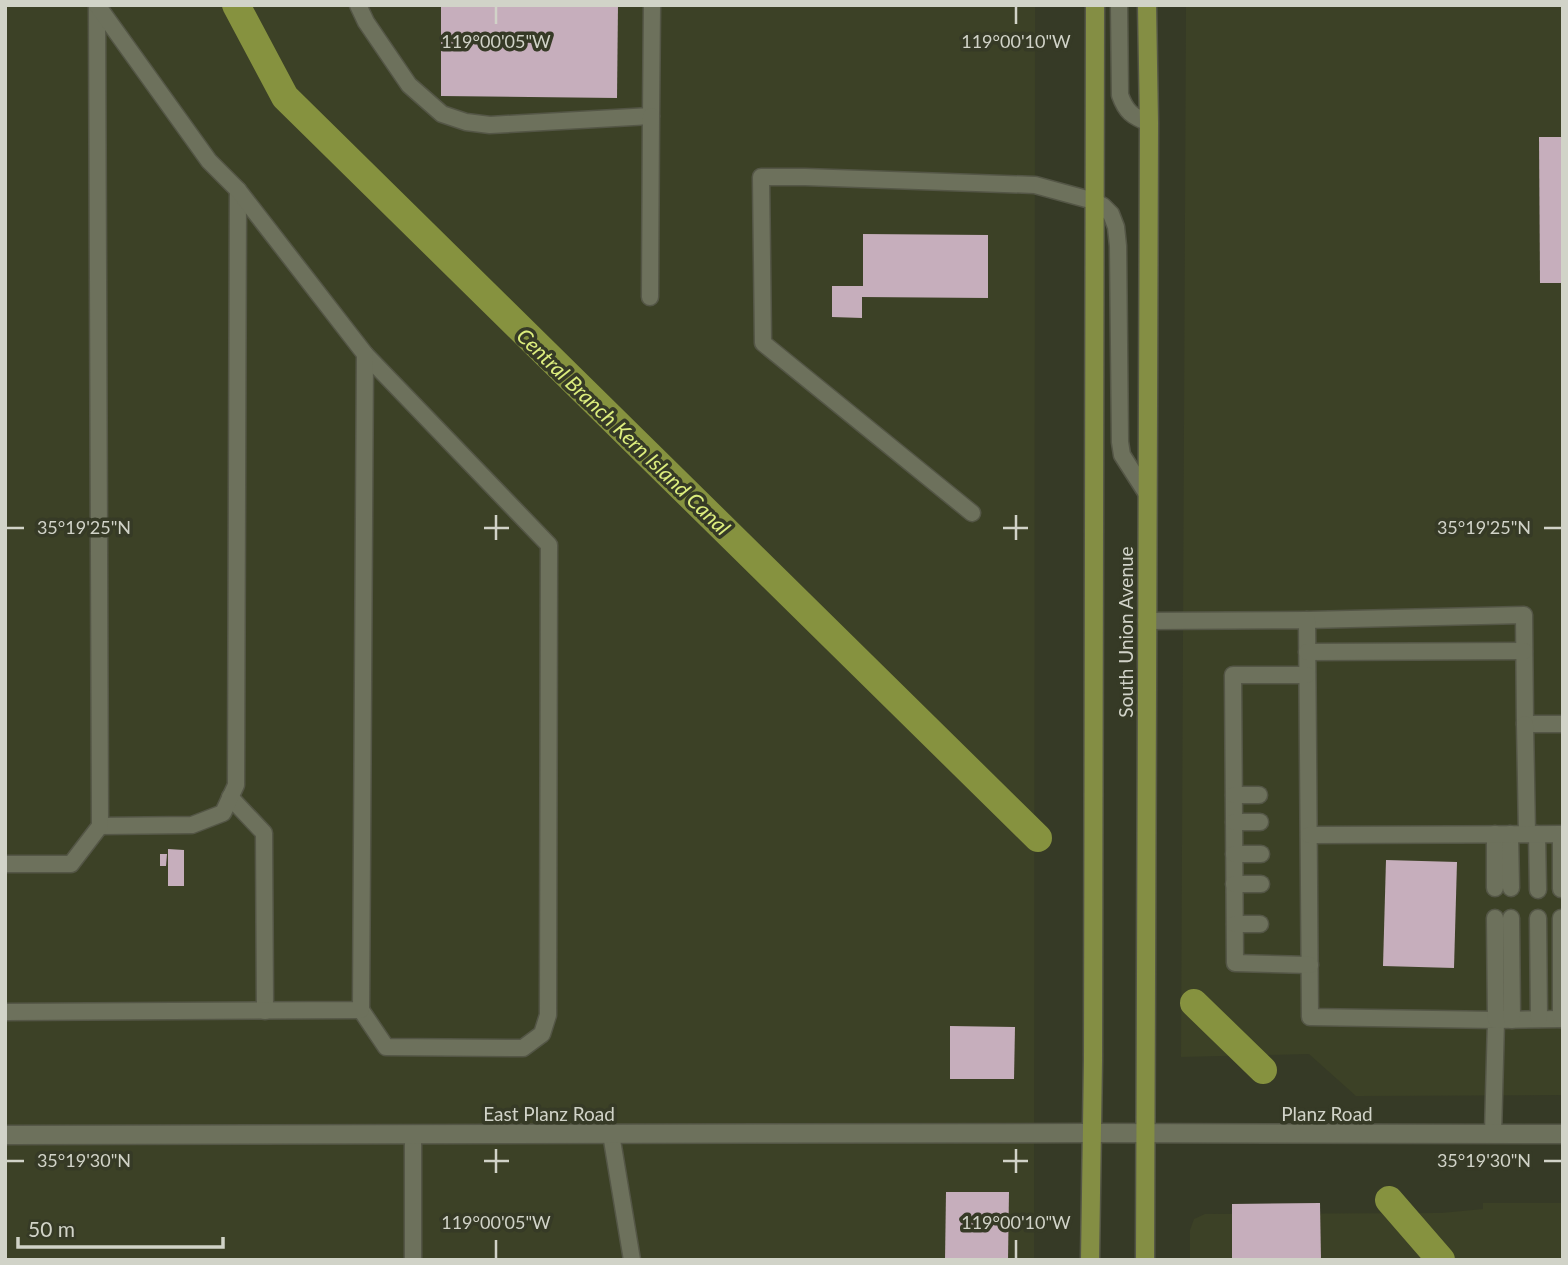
<svg xmlns="http://www.w3.org/2000/svg" width="1568" height="1265" viewBox="0 0 1568 1265" font-family="Lato,sans-serif">
<style>
.built{fill:#3c4126}
.lines{fill:none;stroke-linecap:round;stroke-linejoin:round}
.canal{stroke:#86923f;stroke-width:28}
.building{fill:#c6aebc}
.lane-casing{stroke:#545646;stroke-width:19}
.street-casing{stroke:#545646;stroke-width:21}
.secondary-casing{stroke:#545646;stroke-width:21}
.primary-casing{stroke:#545646;stroke-width:21}
.lane{stroke:#6d715c;stroke-width:16}
.street{stroke:#6d715c;stroke-width:18}
.secondary{stroke:#6d715c;stroke-width:18}
.primary{stroke:#848e44;stroke-width:18}
.ticks{fill:none;stroke:#d1d3c8;stroke-width:2.5}
.labels{text-anchor:middle;dominant-baseline:central;stroke-width:7;stroke-linejoin:round;paint-order:stroke}
.street-label{font-size:19px;fill:#d1d3c8;stroke:#363a26}
.water-label{font-size:21px;font-style:italic;fill:#dced7d;stroke:#363a26}
.ticks-label{font-size:18px;text-anchor:middle;fill:#d1d3c8;stroke:#363a26;stroke-width:7;stroke-linejoin:round;paint-order:stroke}
</style>
<rect width="100%" height="100%" fill="#363a26"/>
<g class="built">
<path d="M5 5H1035L1034 1260H5Z"/>
<path d="M1186 5H1563V1095L1356 1096 1309 1054 1181 1057Z"/>
<path d="M1483 1203H1563V1260H1190V1230L1194 1219 1205 1214 1441 1213 1483 1209Z"/>
</g>
<g class="lines">
<g class="canal">
<path d="M236 5 285 97 1038 838"/>
<path d="M1194 1003 1263 1070"/>
<path d="M1389 1200 1441 1260"/>
</g>
</g>
<g class="building">
<path d="M441 5H618L617 98 441 96Z"/>
<path d="M1539 137H1563V283H1540Z"/>
<path d="M863 234 988 235V298L862 297V318L832 317V286H863Z"/>
<path d="M168 849 184 850V886H168Z"/>
<path d="M160 854H167L166 866H160Z"/>
<path d="M1386 860 1457 862 1454 968 1383 966Z"/>
<path d="M950 1026 1015 1027 1014 1079H950Z"/>
<path d="M946 1192H1009L1008 1260H945Z"/>
<path d="M1320 1203 1321 1260H1232V1204Z"/>
</g>
<g class="lines">
<defs>
<g id="lane">
<path d="M358 5 366 22 409 85 442 114 466 122 490 125 651 116 652 5"/>
<path d="M1119 5 1120 95C1126 112 1132 116 1149 123"/>
<path d="M650 297 651 116"/>
<path d="M972 513 763 343 761 177H805L1035 185 1094 201 1103 206 1111 214 1116 227 1118 246 1120 442 1122 455 1147 494"/>
<path d="M1307 620 1524 615 1525 724H1563"/>
<path d="M1146 621 1307 620 1310 1017 1496 1020 1493 1134"/>
<path d="M1307 652 1524 651"/>
<path d="M1307 675H1233L1235 963 1310 965"/>
<path d="M1525 724 1527 834"/>
<path d="M1234 795H1259"/>
<path d="M230 797 264 833 265 1011"/>
<path d="M1234 822H1260"/>
<path d="M100 826 192 825 223 813 236 785 238 190"/>
<path d="M1495 834V888"/>
<path d="M1510 834 1511 888"/>
<path d="M1537 834 1538 890"/>
<path d="M1309 835 1561 834V889"/>
<path d="M1234 854H1261"/>
<path d="M5 864H71L100 826 97 5"/>
<path d="M1234 884H1261"/>
<path d="M1495 918 1496 1020 1563 1019"/>
<path d="M1511 918 1512 1020"/>
<path d="M1538 918 1539 1019"/>
<path d="M1561 918V1019"/>
<path d="M1235 924H1260"/>
<path d="M361 1010 386 1047 523 1048 542 1034 548 1015 549 545 365 354"/>
<path d="M5 1012 361 1010 365 354 238 190 209 161 97 5"/>
<path d="M413 1134V1260"/>
<path d="M611 1134 632 1260"/>
</g>
<path id="street" d="M5 1135 1092 1133"/>
<path id="secondary" d="M1092 1133 1563 1134"/>
<g id="primary">
<path d="M1090 1260 1093 1060 1095 5"/>
<path d="M1145 1260 1149 123 1147 5"/>
</g>
</defs>
<use href="#lane" class="lane-casing"/>
<use href="#street" class="street-casing"/>
<use href="#secondary" class="secondary-casing"/>
<use href="#primary" class="primary-casing"/>
<use href="#lane" class="lane"/>
<use href="#street" class="street"/>
<use href="#secondary" class="secondary"/>
<use href="#primary" class="primary"/>
</g>
<path class="ticks" d="M496 7V24M1016 7V24M496 515V540M1016 515V540M7 528H24M484 528H509M1003 528H1028M1544 528H1561M496 1149V1173M1016 1149V1173M7 1161H24M484 1161H509M1003 1161H1028M1544 1161H1561M496 1240V1258M1016 1240V1258"/>
<g class="labels">
<g class="street-label">
<text transform="translate(1125 632) rotate(-90)">South Union Avenue</text>
<text x="549" y="1113">East Planz Road</text>
<text x="1327" y="1113">Planz Road</text>
</g>
<g class="water-label">
<text transform="translate(624 431) rotate(44)">Central Branch Kern Island Canal</text>
</g>
</g>
<g class="ticks-label">
<text x="496" y="48">119°00'05"W</text>
<text x="1016" y="48">119°00'10"W</text>
<text x="1484" y="534">35°19'25"N</text>
<text x="84" y="534">35°19'25"N</text>
<text x="1484" y="1167">35°19'30"N</text>
<text x="84" y="1167">35°19'30"N</text>
<text x="496" y="1229">119°00'05"W</text>
<text x="1016" y="1229">119°00'10"W</text>
</g>
<rect width="1568" height="1265" fill="none" stroke="#d1d3c8" stroke-width="14"/>
<path d="M18 1237v10h205v-10" fill="none" stroke="#d1d3c8" stroke-width="3.5"/>
<text x="28" y="1237" font-size="21" fill="#d1d3c8" stroke="#363a26" stroke-width="5" paint-order="stroke">50 m</text>
</svg>
